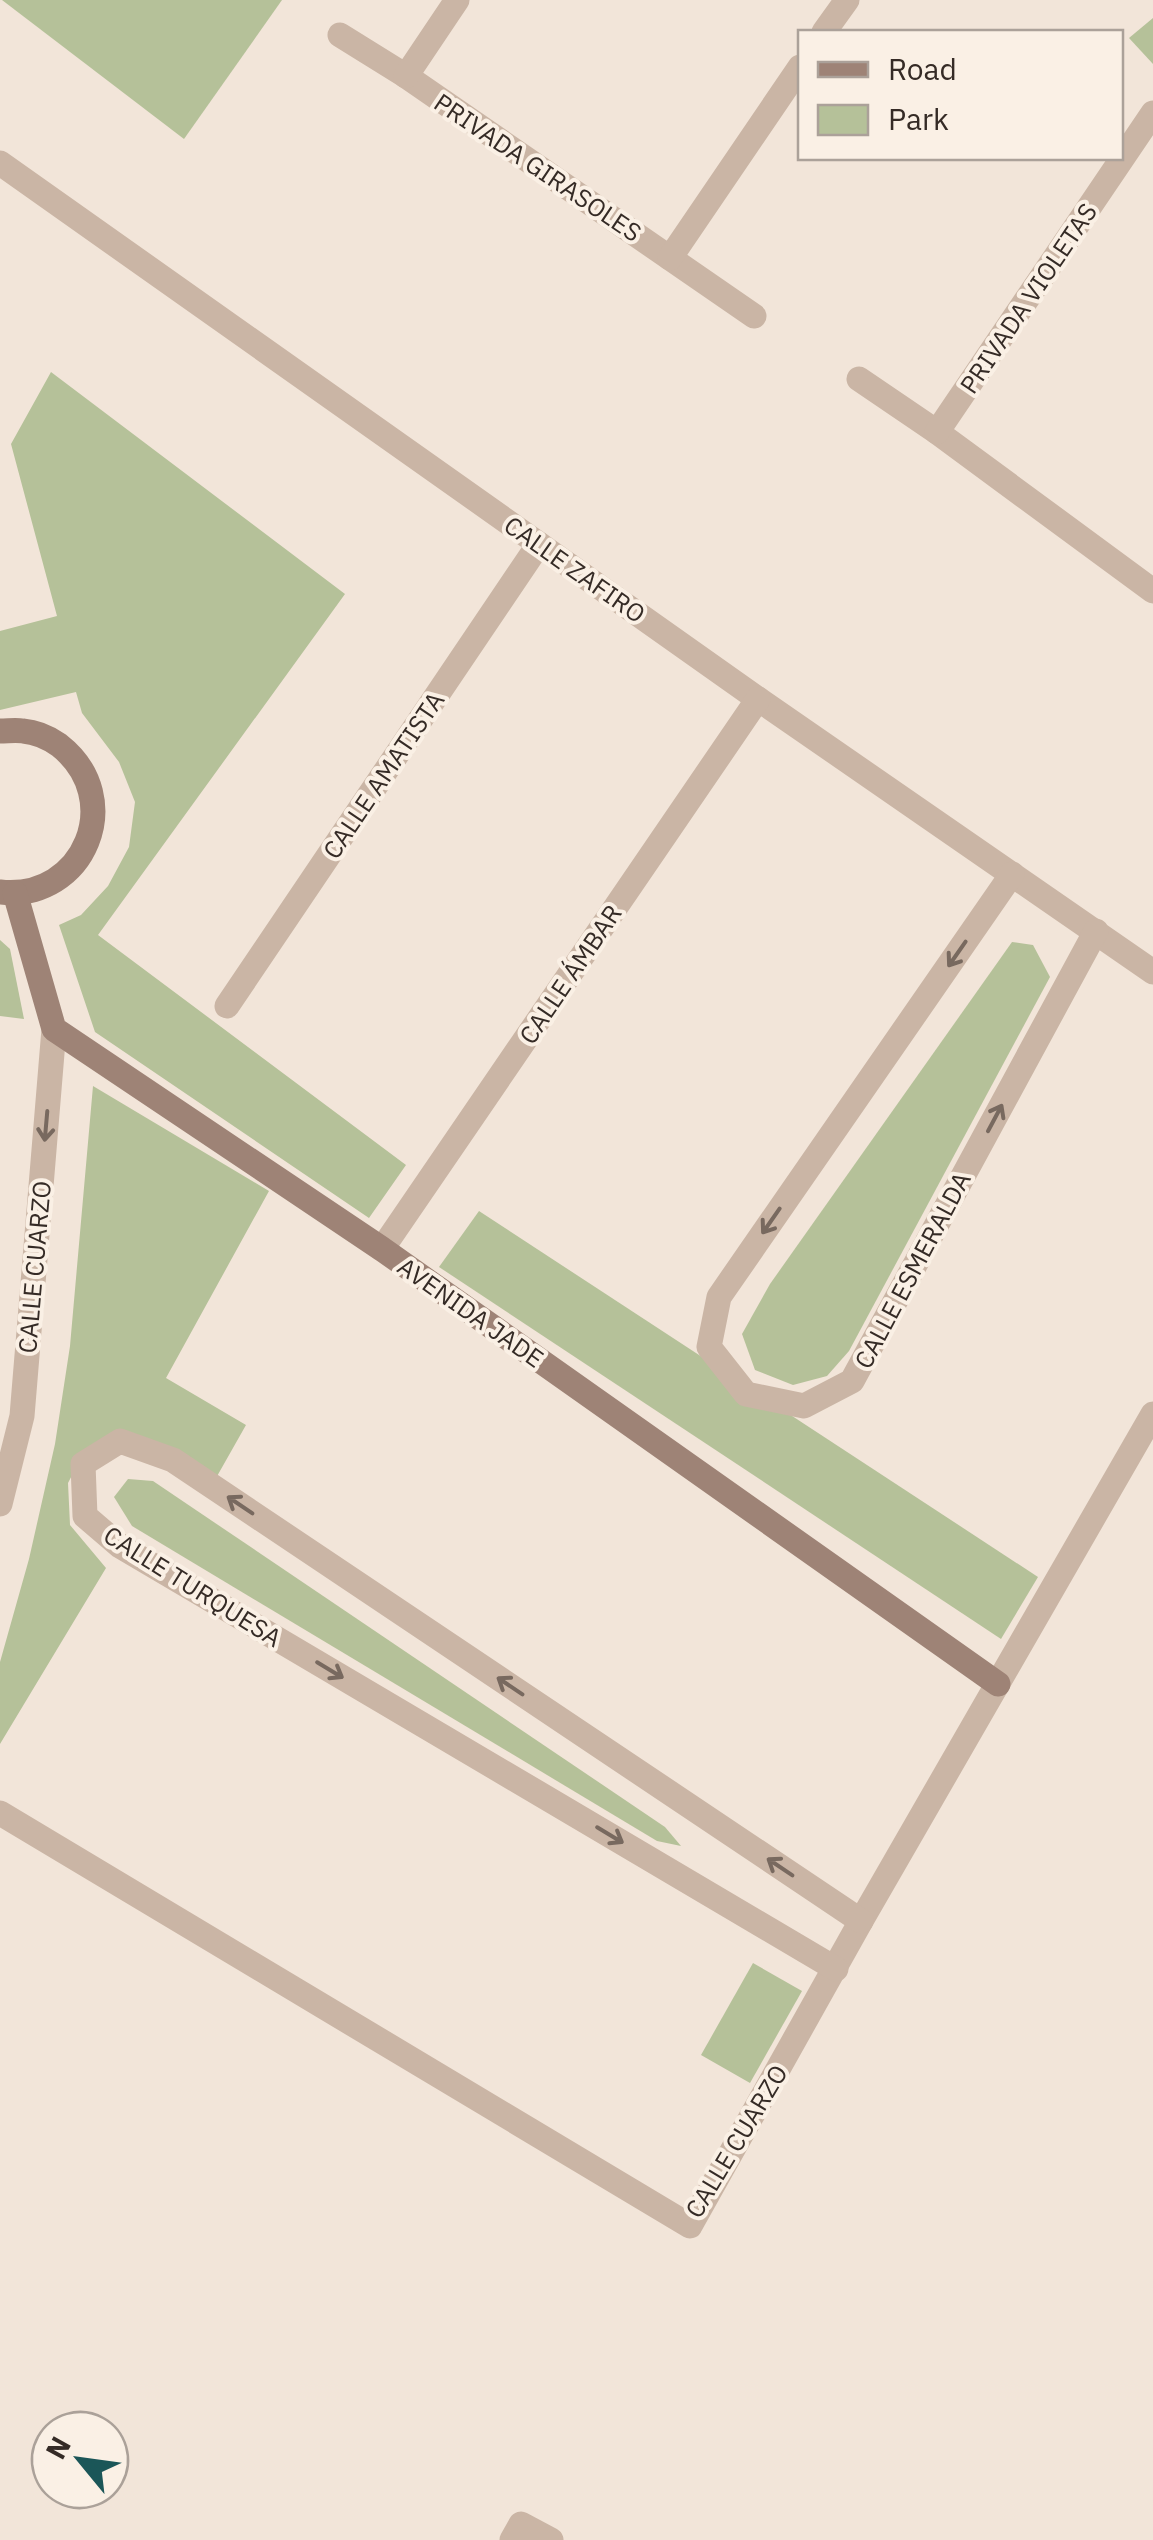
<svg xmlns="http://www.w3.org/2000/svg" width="1153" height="2540" viewBox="0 0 1153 2540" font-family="'IBM Plex Sans',sans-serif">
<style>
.green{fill:#b5c199}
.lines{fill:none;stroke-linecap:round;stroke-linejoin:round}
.street{stroke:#cab5a5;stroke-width:25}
.secondary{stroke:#9e8376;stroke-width:25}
.oneway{stroke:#78695f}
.labels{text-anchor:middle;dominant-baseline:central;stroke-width:8;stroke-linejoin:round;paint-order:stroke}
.street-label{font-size:25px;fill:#352b26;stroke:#faf0e5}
</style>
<rect width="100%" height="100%" fill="#f2e5d9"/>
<g class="green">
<path d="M2 0H282L184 139Z"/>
<path d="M1153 18V64L1129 38Z"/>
<path d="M51 372 345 594 98 935 406 1165 369 1218 95 1032 59 925 81 915 108 886 129 847 135 802 119 762 82 713 76 692 0 710V631L57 616 11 444Z"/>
<path d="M0 940 10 949 24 1019 0 1016Z"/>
<path d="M1012 942 1033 945 1050 977 849 1351 827 1376 793 1385 755 1370 742 1334 770 1284Z"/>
<path d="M93 1086 269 1191 166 1378 246 1425 216 1478 129 1455 83 1454 68 1483 70 1525 106 1568 0 1744V1662L29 1559 55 1444 70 1346Z"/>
<path d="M479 1211 1038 1577 1001 1639 439 1267Z"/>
<path d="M128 1479 153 1481 665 1827 681 1846 657 1841 132 1526 114 1497Z"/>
<path d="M753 1963 802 1991 750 2083 701 2055Z"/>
</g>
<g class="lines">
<g class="street">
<path d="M824 32 847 0"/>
<path d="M340 35 406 76 754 316"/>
<path d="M406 76 457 0"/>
<path d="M0 163 758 699 1153 972"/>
<path d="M670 258 800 67"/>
<path d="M859 379 937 432 1153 591"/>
<path d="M937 432 1153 113"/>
<path d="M1012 874 719 1297 709 1347 746 1394 804 1406 852 1381 1096 931"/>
<path d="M227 1006 539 544"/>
<path d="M382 1249 758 699"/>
<path d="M0 1504 22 1416 54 1029"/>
<path d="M0 1813 690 2226 861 1921 1153 1414"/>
<path d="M836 1969 120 1546 85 1516 83 1464 120 1441 173 1460 861 1921"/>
<path d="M512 2540 521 2524 551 2540"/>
</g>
<g class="secondary">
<path d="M0 731C8 731 16 730 23 731 36 732 49 738 59 745 127 798 85 901 0 892"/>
<path d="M15 893 54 1029 382 1249 998 1684"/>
</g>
</g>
<defs><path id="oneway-shaft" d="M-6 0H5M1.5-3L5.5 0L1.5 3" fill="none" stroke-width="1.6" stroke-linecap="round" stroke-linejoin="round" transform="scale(2.5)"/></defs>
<g class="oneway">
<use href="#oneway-shaft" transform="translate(957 954) rotate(125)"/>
<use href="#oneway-shaft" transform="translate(995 1118) rotate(-62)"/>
<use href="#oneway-shaft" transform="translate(46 1126) rotate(95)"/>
<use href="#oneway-shaft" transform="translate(771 1221) rotate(125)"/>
<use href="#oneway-shaft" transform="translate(240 1505) rotate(-146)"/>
<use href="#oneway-shaft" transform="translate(330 1670) rotate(31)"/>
<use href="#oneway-shaft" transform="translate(510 1686) rotate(-146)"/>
<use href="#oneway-shaft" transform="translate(610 1835) rotate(31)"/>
<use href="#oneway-shaft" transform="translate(780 1867) rotate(-146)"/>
</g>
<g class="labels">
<g class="street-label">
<text transform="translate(538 167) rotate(34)">PRIVADA GIRASOLES</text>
<text transform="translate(1028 298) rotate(-56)">PRIVADA VIOLETAS</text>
<text transform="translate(575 569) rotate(35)">CALLE ZAFIRO</text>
<text transform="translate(383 775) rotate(-56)">CALLE AMATISTA</text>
<text transform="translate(570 974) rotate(-56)">CALLE ÁMBAR</text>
<text transform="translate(34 1267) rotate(-85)">CALLE CUARZO</text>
<text transform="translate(912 1270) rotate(-62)">CALLE ESMERALDA</text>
<text transform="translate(471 1312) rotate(35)">AVENIDA JADE</text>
<text transform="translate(193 1586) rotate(32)">CALLE TURQUESA</text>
<text transform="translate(736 2141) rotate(-59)">CALLE CUARZO</text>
</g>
</g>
<rect x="798" y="30" width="325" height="130" fill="#faf0e5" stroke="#aba199" stroke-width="2.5"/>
<rect x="818" y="62" width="50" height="15" fill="#9e8376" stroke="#aba199" stroke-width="2.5"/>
<text x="888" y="80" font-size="30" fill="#352b26">Road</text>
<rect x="818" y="105" width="50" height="30" fill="#b5c199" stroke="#aba199" stroke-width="2.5"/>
<text x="888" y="130" font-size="30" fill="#352b26">Park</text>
<g transform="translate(80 2460) rotate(299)"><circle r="48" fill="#faf0e5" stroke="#aba199" stroke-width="2.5"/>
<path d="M0-8L18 38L0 25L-18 38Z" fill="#1b5658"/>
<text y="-15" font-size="28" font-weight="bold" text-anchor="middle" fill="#352b26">N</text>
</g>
</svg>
